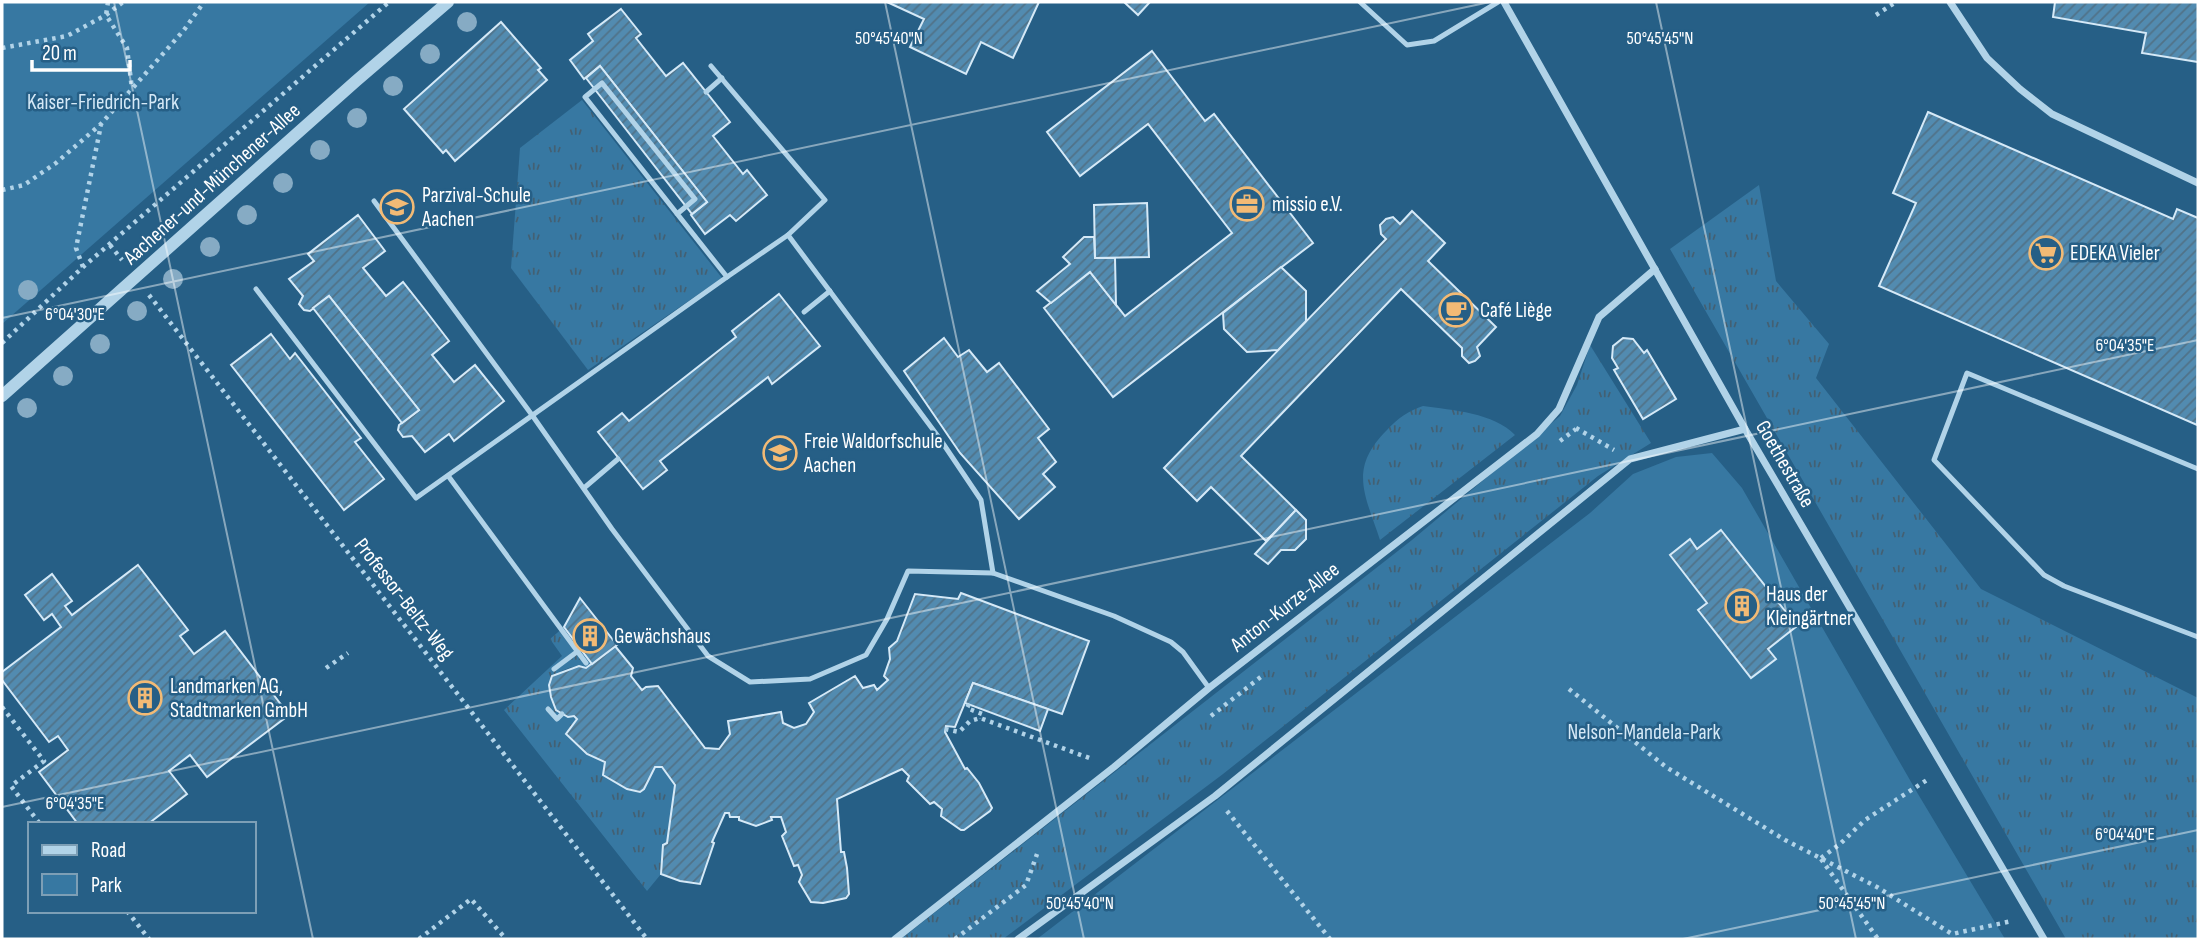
<svg xmlns="http://www.w3.org/2000/svg" width="2200" height="941" viewBox="0 0 2200 941" font-family="'Sofia Sans Condensed',sans-serif">
<style>
.grass{fill:url(#grass-tufts)}
.park{fill:#3778a2}
.building{fill:url(#building-hatch);stroke:#d5e9f7;stroke-width:2}
.lines{fill:none;stroke-linecap:round;stroke-linejoin:round}
.path{stroke:#b1d3e8;stroke-width:4.5;stroke-dasharray:3.5 5;stroke-linecap:butt}
.service{stroke:#b1d3e8;stroke-width:5}
.minor{stroke:#b1d3e8;stroke-width:7}
.tertiary{stroke:#b1d3e8;stroke-width:12}
.tree{fill:#86abc4}
.ticks{fill:none;stroke:#fff;stroke-width:2;stroke-opacity:0.45}
.labels{text-anchor:middle;dominant-baseline:central;stroke-width:5;stroke-linejoin:round;paint-order:stroke}
.park-label{font-size:21px;fill:#d5e9f7;stroke:#265f86}
.street-label{font-size:21px;fill:#fff;stroke:#265f86}
.poi-label{font-size:21px;fill:#fff;stroke:#265f86;text-anchor:start}
.ticks-label{font-size:18px;text-anchor:middle;fill:#fff;stroke:#265f86;stroke-width:5;stroke-linejoin:round;paint-order:stroke}
</style>
<defs>
<pattern id="grass-tufts" width="24" height="20" patternUnits="userSpaceOnUse" patternTransform="scale(1.75)"><rect width="24" height="20" fill="#3778a2"/><path d="M3 7l-1-3M5 7V3M7 7l1-3M15 17l-1-3M17 17v-4M19 17l1-3" fill="none" stroke="#436073"/></pattern>
<pattern id="building-hatch" width="6" height="6" patternUnits="userSpaceOnUse" patternTransform="scale(1.75)"><rect width="6" height="6" fill="#528bb0"/><path d="M-1 1l2-2M0 6l6-6M5 7l2-2" fill="none" stroke="#507288"/></pattern>
</defs>
<rect width="100%" height="100%" fill="#265f86"/>
<g class="grass">
<path d="M582 100 722 278 588 370 511 268 520 148Z"/>
<path d="M1759 185 1776 281 1829 344 1816 378 1981 589 2198 698V939H2066L1670 249Z"/>
<path d="M1590 345 1651 443 1598 476 1223 774 1003 939H901L1412 540 1560 416 1577 385Z"/>
<path d="M1423 406C1452 410 1494 413 1515 435L1380 540C1365 494 1348 469 1387 430 1398 418 1408 411 1423 406Z"/>
<path d="M564 627 592 664 586 668C575 663 558 671 550 680 546 705 558 712 577 719L567 734 588 754 605 762 603 775 615 780V783L640 792 644 789 655 767H662L675 785 667 843 663 845 661 874 647 891 504 710 562 656 550 639Z"/>
</g>
<g class="park">
<path d="M2 2H370L2 324Z"/>
<path d="M1712 453 1742 488 1918 794 2005 939H1037L1590 513 1633 474 1676 457Z"/>
</g>
<g class="building">
<path d="M887 2H1039L1013 58 981 42 966 74 910 47 924 19Z"/>
<path d="M1124 2H1150L1138 15Z"/>
<path d="M2055 2H2198V62L2142 53 2146 33 2053 17Z"/>
<path d="M621 9 641 34 636 38 666 76 683 63 730 122 713 136 743 174 747 170 767 195 736 221 730 215 705 234 691 215 707 202 600 66 584 79 570 60 593 41 588 34Z"/>
<path d="M501 22 541 68 538 70 547 80 455 161 446 150 443 153 404 109Z"/>
<path d="M1152 51 1205 121 1214 114 1313 243 1113 397 1044 308 1090 272 1125 316 1232 233 1148 124 1080 176 1047 132Z"/>
<path d="M600 66 707 202 692 214 586 78Z"/>
<path d="M1928 112 2173 219 2177 209 2198 218 2197 425 1879 286 1916 203 1893 193Z"/>
<path d="M1147 203 1149 257 1095 258 1094 205Z"/>
<path d="M1412 211 1445 243 1428 261 1496 327 1477 347 1480 356 1475 361 1469 363 1462 356V348L1401 289 1241 456 1296 510 1266 541 1211 487 1197 501 1164 468 1386 239 1381 234 1380 225 1386 219 1393 217 1400 224Z"/>
<path d="M358 215 385 251 363 268 386 296 403 282 426 311 449 341 432 355 454 382 475 365 504 401 454 441 449 434 425 452 412 436 403 437 398 430 399 425 419 410 329 296 310 311 304 310 299 304 303 296 289 279 314 261 308 254Z"/>
<path d="M1084 237H1094L1095 258H1115L1116 305 1090 272 1051 303 1037 291 1070 264 1063 257Z"/>
<path d="M1281 267 1306 291V321L1278 350 1247 352 1224 329 1223 313Z"/>
<path d="M779 294 820 346 772 384 768 377 660 461 667 470 643 489 598 432 622 413 629 421 736 337 732 331Z"/>
<path d="M329 296 419 410 402 423 313 308Z"/>
<path d="M271 334 290 359 295 353 361 438 355 442 384 479 344 510 231 365Z"/>
<path d="M944 338 958 357 969 350 987 372 999 363 1049 429 1038 438 1056 462 1043 474 1055 487 1019 519 960 453 904 371Z"/>
<path d="M1623 338 1633 339 1644 353 1647 350 1676 399 1643 419 1614 370 1618 368 1612 358 1613 346Z"/>
<path d="M1296 510 1306 520V539L1295 550H1281L1268 564 1255 554Z"/>
<path d="M1721 530 1797 626 1768 649 1776 659 1751 678 1698 610 1707 603 1670 555 1690 539 1697 549Z"/>
<path d="M138 565 188 630 180 636 194 654 225 631 289 715 207 777 190 755 169 771 187 794 148 824H78L39 772 68 750 58 736 49 742 2 680V672L61 627 52 614 44 620 25 595 52 574 72 601 65 606 72 615Z"/>
<path d="M961 593 1089 641 1062 714 973 683 955 727 946 726 945 732 965 769 967 768 979 783 992 808 990 811 964 830H961L941 816 942 809 934 802 930 804 907 781 909 776 902 769 837 799 841 852H844L847 868 849 894 846 898 823 903 811 902 799 882 802 875 798 865 794 866 782 836 786 832 781 817H771L772 820 756 826 739 820V817H730L729 813H725L712 842 714 843 700 884 680 881 661 874 663 845 667 843 675 785 662 767H655L644 789 640 792 627 789 603 775 605 762 587 754 566 734 577 719 574 716 568 717 556 710 551 697 549 685 552 676 579 666 586 668 615 646 633 668 631 676 642 690 646 687 658 686 705 748 719 749 730 734 728 721 781 712 783 723 794 728 806 724 814 712 809 703 855 676 863 688 874 685 877 690 888 680 884 676 890 659 889 648 897 641 915 594 958 599Z"/>
<path d="M580 598 617 645 592 664 564 627Z"/>
<path d="M973 683 1048 709 1040 731 965 703Z"/>
</g>
<g class="lines">
<g class="path">
<path d="M108 2 106 15 127 48 132 89"/>
<path d="M1876 15 1896 2"/>
<path d="M2 48 67 36 106 15 123 2"/>
<path d="M2 190 24 185 56 163 101 124 184 30 204 2"/>
<path d="M110 245 122 260"/>
<path d="M83 267 76 248 101 125"/>
<path d="M149 295 647 939"/>
<path d="M2 343 83 267 389 2"/>
<path d="M1576 428 1614 450"/>
<path d="M1560 441 1576 429"/>
<path d="M326 668 348 653"/>
<path d="M1569 689 1666 767 1785 840 1877 887 1952 934 2012 921"/>
<path d="M969 704 967 708 982 714 981 719"/>
<path d="M2 707 44 761 11 786 40 824"/>
<path d="M1211 716 1262 676"/>
<path d="M945 729 959 732 970 721 980 718 1092 759"/>
<path d="M1227 811 1330 939"/>
<path d="M1821 858 1840 844 1865 820 1930 778"/>
<path d="M1821 859 1878 939"/>
<path d="M127 911 149 939"/>
<path d="M419 939 471 899 506 939"/>
<path d="M955 939 1026 885 1037 854"/>
</g>
<g class="service">
<path d="M1360 2 1407 45 1434 41 1498 2"/>
<path d="M711 66 825 200 788 235 940 439 981 500 993 573"/>
<path d="M706 92 722 78"/>
<path d="M374 201 532 415 612 529 708 656 750 682 810 679 866 655 887 619 908 571 993 573 1114 616 1171 642 1183 652 1209 688"/>
<path d="M677 214 695 199 602 83 585 97 727 277 788 235"/>
<path d="M256 289 416 498 727 277"/>
<path d="M804 312 830 291"/>
<path d="M2198 469 1967 373 1934 460 2044 575 2064 586 2198 637"/>
<path d="M449 477 586 663"/>
<path d="M584 488 618 459"/>
<path d="M554 669 578 651"/>
<path d="M548 709 557 719 562 714"/>
</g>
<g class="minor">
<path d="M1504 2 1745 429 2044 939"/>
<path d="M1950 2 1987 58 2020 89 2052 114 2198 183"/>
<path d="M895 939 1114 767 1209 688 1537 434 1559 409 1599 317 1655 269"/>
<path d="M1018 939 1215 796 1630 459 1745 429"/>
</g>
<path class="tertiary" d="M2 396 356 81 448 2"/>
</g>
<g class="tree">
<circle cx="467" cy="22" r="10"/>
<circle cx="430" cy="54" r="10"/>
<circle cx="393" cy="86" r="10"/>
<circle cx="357" cy="118" r="10"/>
<circle cx="320" cy="150" r="10"/>
<circle cx="283" cy="183" r="10"/>
<circle cx="247" cy="215" r="10"/>
<circle cx="210" cy="247" r="10"/>
<circle cx="173" cy="279" r="10"/>
<circle cx="28" cy="290" r="10"/>
<circle cx="137" cy="311" r="10"/>
<circle cx="100" cy="344" r="10"/>
<circle cx="63" cy="376" r="10"/>
<circle cx="27" cy="408" r="10"/>
</g>
<path class="ticks" d="M114 2 313 939M885 2 1084 939M1656 2 1856 939M2 318 1490 2M2 807 2198 340M1683 939 2198 830"/>
<defs>
<symbol id="office-ring" viewBox="-11 -11 22 22"><circle r="9.5" fill="#265f86" stroke="#f2ba75" stroke-width="1.5"/><path d="M-6-3h4V-5.5h4V-3h4V5H-6ZM-1-4.5V-3h2v-1.5ZM-6 0V1H6V0Z" fill="#f2ba75"/></symbol>
<symbol id="school-ring" viewBox="-11 -11 22 22"><circle r="9.5" fill="#265f86" stroke="#f2ba75" stroke-width="1.5"/><path d="M0-5L7-2L0 1L-7-2ZM-4 1L0 2.5L4 1V4Q0 6-4 4Z" fill="#f2ba75"/></symbol>
<symbol id="supermarket-ring" viewBox="-11 -11 22 22"><circle r="9.5" fill="#265f86" stroke="#f2ba75" stroke-width="1.5"/><path d="M-6-5.5h2.5l.6 2H6L4.5 2H-2.5L-4.4-4H-6ZM-1.5 3.2a1.3 1.3 0 1 0 .1 0ZM3 3.2a1.3 1.3 0 1 0 .1 0Z" fill="#f2ba75"/></symbol>
<symbol id="cafe-ring" viewBox="-11 -11 22 22"><circle r="9.5" fill="#265f86" stroke="#f2ba75" stroke-width="1.5"/><path d="M-5.5-4.5H6V0H3Q3 3.5 0 3.5H-2.5Q-5.5 3.5-5.5 0ZM3-3.2v2h1.7v-2ZM-6 4.5H4V6H-6Z" fill="#f2ba75"/></symbol>
<symbol id="building-ring" viewBox="-11 -11 22 22"><circle r="9.5" fill="#265f86" stroke="#f2ba75" stroke-width="1.5"/><path d="M-4-6H4V6H1V3H-1V6H-4ZM-2.5-4.3h1.7v1.8h-1.7ZM.8-4.3h1.7v1.8H.8ZM-2.5-1h1.7V.8h-1.7ZM.8-1h1.7V.8H.8Z" fill="#f2ba75"/></symbol>
</defs>
<g fill-rule="evenodd">
<use href="#office-ring" x="1228" y="185" width="38" height="38"/>
<use href="#school-ring" x="378" y="188" width="38" height="38"/>
<use href="#supermarket-ring" x="2027" y="234" width="38" height="38"/>
<use href="#cafe-ring" x="1437" y="291" width="38" height="38"/>
<use href="#school-ring" x="761" y="434" width="38" height="38"/>
<use href="#building-ring" x="1723" y="587" width="38" height="38"/>
<use href="#building-ring" x="571" y="617" width="38" height="38"/>
<use href="#building-ring" x="126" y="679" width="38" height="38"/>
</g>
<g class="labels">
<g class="park-label">
<text x="103" y="102">Kaiser-Friedrich-Park</text>
<text x="1644" y="732">Nelson-Mandela-Park</text>
</g>
<g class="street-label">
<text transform="translate(212 184) rotate(-42)">Aachener-und-Münchener-Allee</text>
<text transform="translate(1785 464) rotate(60)">Goethestraße</text>
<text transform="translate(404 599) rotate(52)">Professor-Beltz-Weg</text>
<text transform="translate(1285 607) rotate(-38)">Anton-Kurze-Allee</text>
</g>
<g class="poi-label">
<text x="422" y="195">Parzival-Schule<tspan x="422" dy="24">Aachen</tspan></text>
<text x="1272" y="204">missio e.V.</text>
<text x="2070" y="253">EDEKA Vieler</text>
<text x="1480" y="310">Café Liège</text>
<text x="804" y="441">Freie Waldorfschule<tspan x="804" dy="24">Aachen</tspan></text>
<text x="1766" y="594">Haus der<tspan x="1766" dy="24">Kleingärtner</tspan></text>
<text x="614" y="636">Gewächshaus</text>
<text x="170" y="686">Landmarken AG,<tspan x="170" dy="24">Stadtmarken GmbH</tspan></text>
</g>
</g>
<g class="ticks-label">
<text x="889" y="44">50°45'40"N</text>
<text x="1660" y="44">50°45'45"N</text>
<text x="75" y="320">6°04'30"E</text>
<text x="2125" y="351">6°04'35"E</text>
<text x="75" y="809">6°04'35"E</text>
<text x="2125" y="840">6°04'40"E</text>
<text x="1080" y="909">50°45'40"N</text>
<text x="1852" y="909">50°45'45"N</text>
</g>
<rect width="2200" height="941" fill="none" stroke="#ffffff" stroke-width="7"/>
<rect x="28" y="822" width="228" height="91" fill="#265f86" stroke="#7d9fb6" stroke-width="2"/>
<rect x="42" y="845" width="35" height="10" fill="#b1d3e8" stroke="#7d9fb6" stroke-width="2"/>
<text x="91" y="857" font-size="21" fill="#ffffff">Road</text>
<rect x="42" y="874" width="35" height="21" fill="#3778a2" stroke="#7d9fb6" stroke-width="2"/>
<text x="91" y="892" font-size="21" fill="#ffffff">Park</text>
<path d="M32 60v10h98v-10" fill="none" stroke="#ffffff" stroke-width="3.5"/>
<text x="42" y="60" font-size="21" fill="#ffffff" stroke="#265f86" stroke-width="5" paint-order="stroke">20 m</text>
</svg>
